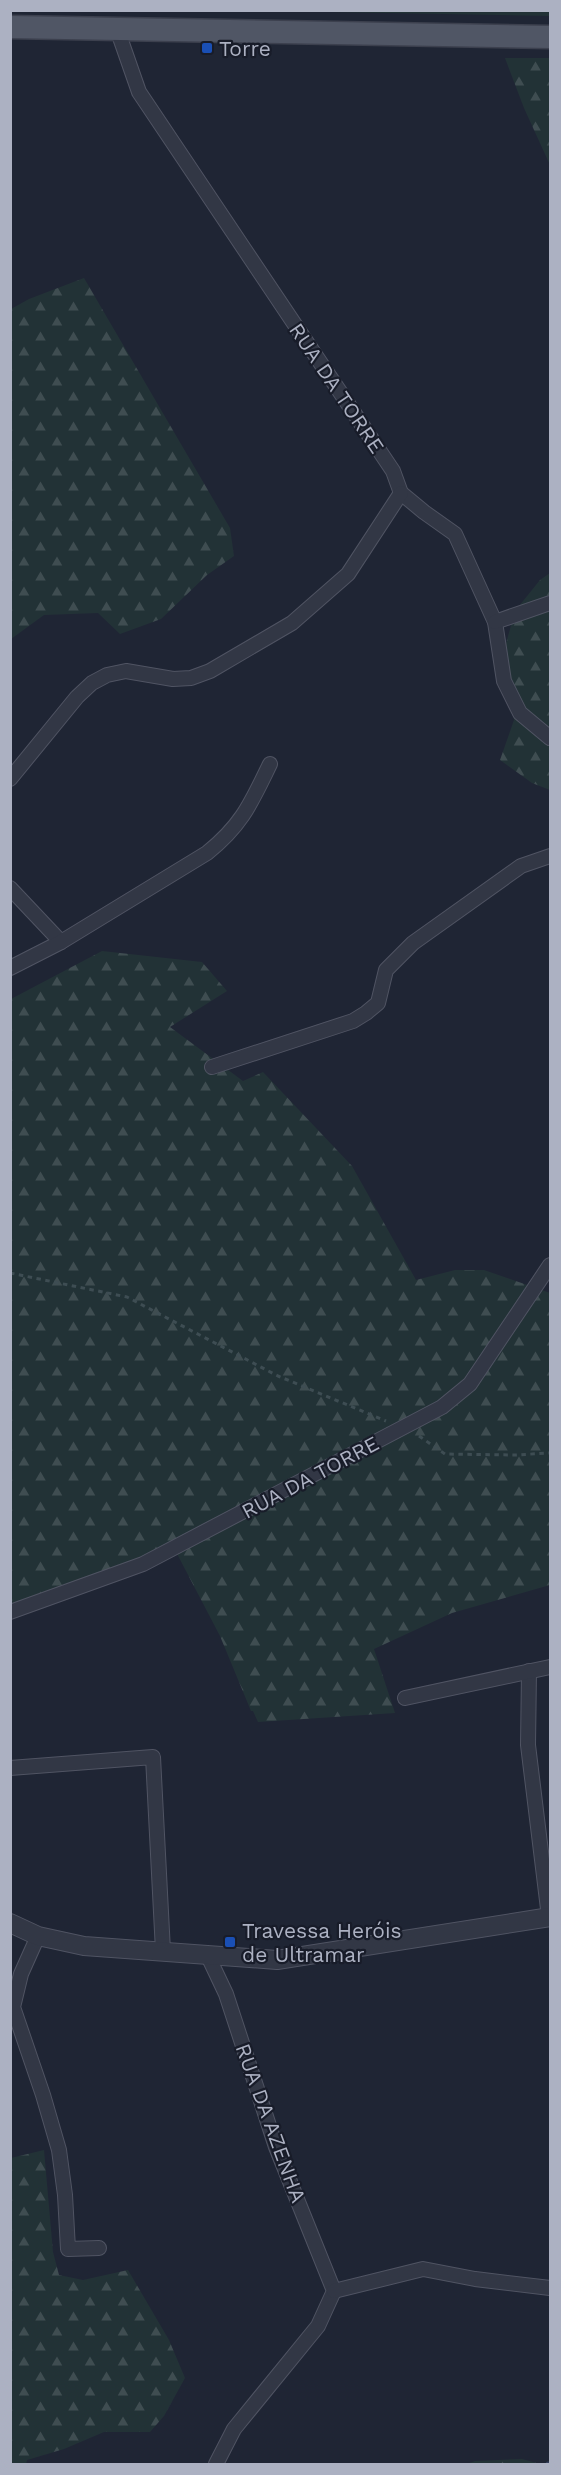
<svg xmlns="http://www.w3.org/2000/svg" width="561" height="2475" viewBox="0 0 561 2475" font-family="'Work Sans',sans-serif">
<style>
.forest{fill:url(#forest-firs)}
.park{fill:#223236}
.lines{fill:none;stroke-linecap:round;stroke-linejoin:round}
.stream{stroke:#333e5b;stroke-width:5}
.minor-casing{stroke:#505463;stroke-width:16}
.tertiary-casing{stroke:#505463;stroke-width:20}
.primary-casing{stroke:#3c404e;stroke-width:25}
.path{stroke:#3e4d53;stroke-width:3;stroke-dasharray:4.5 4.5;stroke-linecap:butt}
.minor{stroke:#323745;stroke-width:14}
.tertiary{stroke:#323745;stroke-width:18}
.primary{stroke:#505665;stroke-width:22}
.transit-dot{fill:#1a4fb4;stroke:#181c29;stroke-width:2}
.labels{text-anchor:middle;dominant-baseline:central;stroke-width:4.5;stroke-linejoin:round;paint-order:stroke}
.poi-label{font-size:21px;fill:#acb1c2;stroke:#181c29;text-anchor:start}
.street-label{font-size:21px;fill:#acb1c2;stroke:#181c29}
</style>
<defs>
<pattern id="forest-firs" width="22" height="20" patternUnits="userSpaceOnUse" patternTransform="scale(1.5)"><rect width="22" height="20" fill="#223236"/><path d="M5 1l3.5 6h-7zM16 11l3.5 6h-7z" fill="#3f4d51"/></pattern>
</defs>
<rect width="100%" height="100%" fill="#1f2534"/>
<g class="forest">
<path d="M505 58H550V165L524 108Z"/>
<path d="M84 278 230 528 234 556 207 575 161 619 120 634 98 613 44 615 11 639V309L29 299Z"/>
<path d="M550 573V790L532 783 500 760 514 720 505 647 515 611 540 580Z"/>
<path d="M102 951 202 962 227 991 170 1027 243 1081 263 1072 352 1166 416 1280 455 1270H484L550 1293V1585L452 1613 374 1649 395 1713 258 1722 253 1711H251L220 1636 174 1548 11 1612V999Z"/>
<path d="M44 2150 53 2252 59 2275 83 2280 128 2270 169 2340 185 2378 164 2416 150 2432H104L64 2449 27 2460 26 2464H11V2158Z"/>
<path d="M522 2459 540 2464H467L475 2461Z"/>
</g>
<path class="park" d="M550 10V16L274 11V10Z"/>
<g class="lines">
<path class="stream" d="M548 2464H550"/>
<defs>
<g id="minor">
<path d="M117 29 139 92 393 471 401 493 424 512 455 534 495 622 504 681 520 713 550 738"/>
<path d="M495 622 550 603"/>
<path d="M10 779 77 697 92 683 107 675 126 671 173 679 191 678 210 671 292 623 348 574 401 493"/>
<path d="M10 888 61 942"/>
<path d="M10 968 61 942 207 853C242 825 251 803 270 764"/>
<path d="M212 1067 353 1021 366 1013 378 1003 386 970 413 943 521 866 550 856"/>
<path d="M10 1612 143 1564 442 1407 470 1384 550 1265"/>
<path d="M529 1671 528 1745 549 1917"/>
<path d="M405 1698 550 1667"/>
<path d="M10 1768 153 1757 163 1951"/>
<path d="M38 1936 21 1974 13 2007 43 2095 59 2150 65 2195 68 2249 99 2248"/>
<path d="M208 1956 226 1994 276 2147 334 2291 318 2326 234 2429 216 2464"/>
<path d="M334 2291 423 2269 475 2279 550 2288"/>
</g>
<path id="tertiary" d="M10 1923 38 1936 84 1946 277 1960 550 1917"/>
<path id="primary" d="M10 27 550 37"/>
</defs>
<use href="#minor" class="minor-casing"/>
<use href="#tertiary" class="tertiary-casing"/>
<use href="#primary" class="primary-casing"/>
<g class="path">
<path d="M10 1273 127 1297 278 1376 386 1421"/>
<path d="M419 1436 445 1454 515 1455 550 1453"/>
</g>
<use href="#minor" class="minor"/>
<use href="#tertiary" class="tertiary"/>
<use href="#primary" class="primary"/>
</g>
<g class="transit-dot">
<rect x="201" y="42" width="12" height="12" rx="3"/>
<rect x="224" y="1936" width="12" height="12" rx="3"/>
</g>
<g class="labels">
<g class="poi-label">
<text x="219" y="48">Torre</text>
<text x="242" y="1930">Travessa Heróis<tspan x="242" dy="24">de Ultramar</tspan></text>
</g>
<g class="street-label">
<text transform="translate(337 388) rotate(56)">RUA DA TORRE</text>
<text transform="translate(310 1477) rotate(-28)">RUA DA TORRE</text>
<text transform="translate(271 2123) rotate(70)">RUA DA AZENHA</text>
</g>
</g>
<rect width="561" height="2475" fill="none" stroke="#acb1c2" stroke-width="24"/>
</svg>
